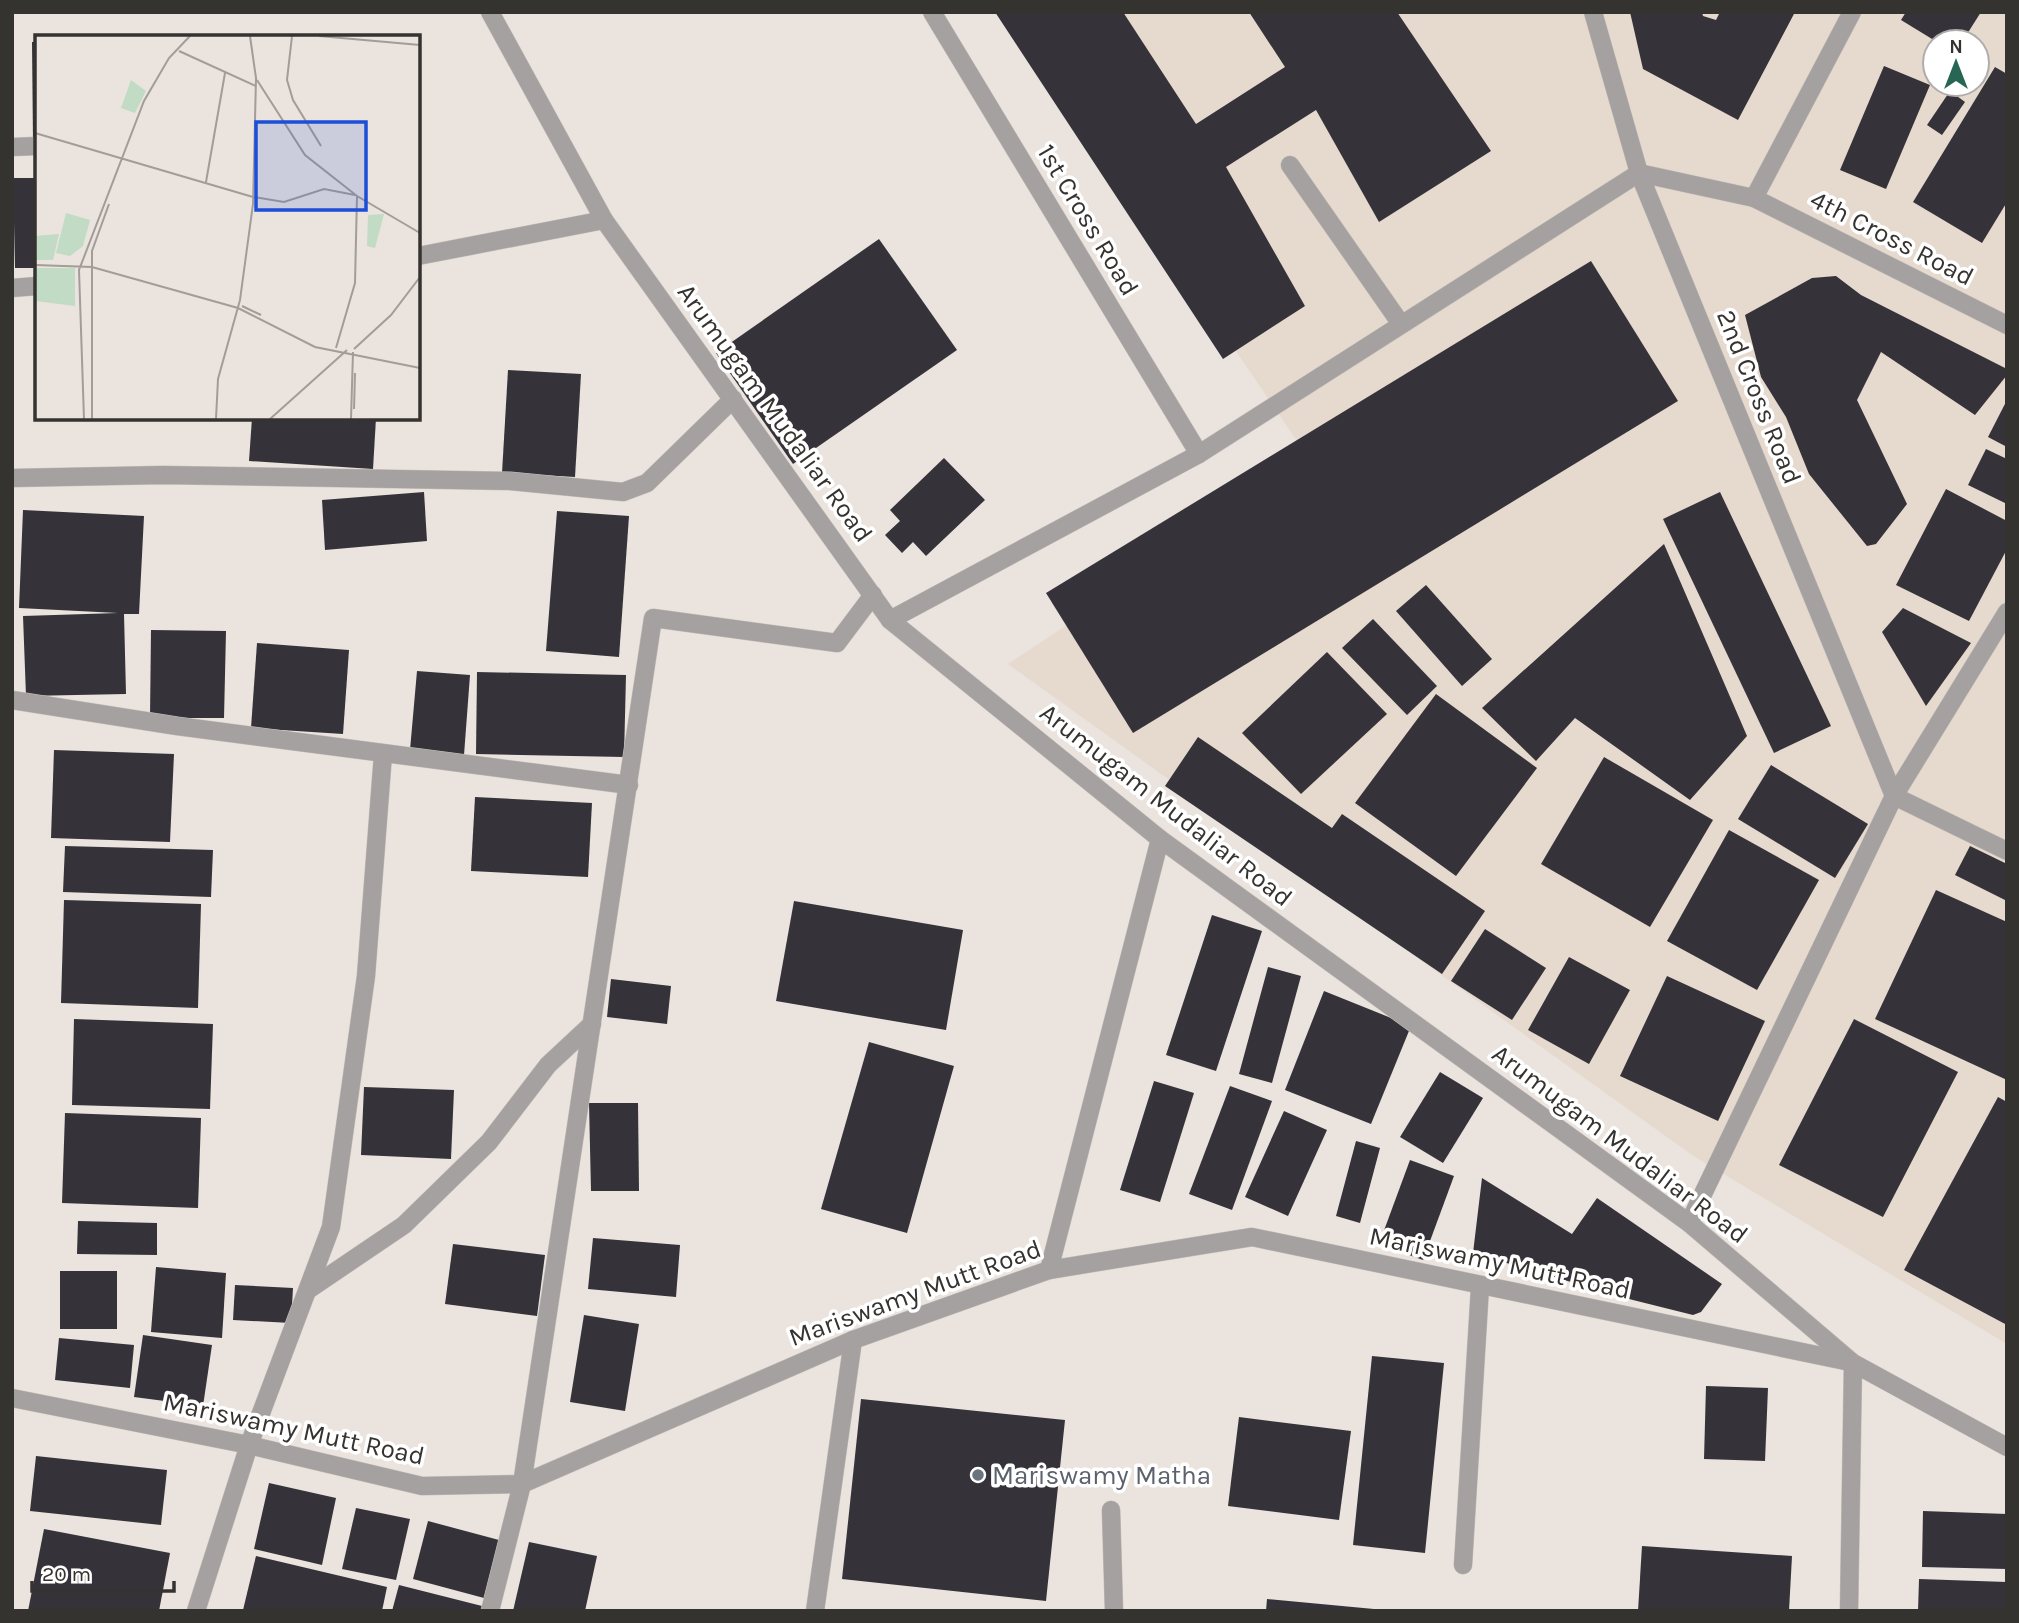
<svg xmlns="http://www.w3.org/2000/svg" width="2019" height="1623" viewBox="0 0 2019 1623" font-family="Karla,sans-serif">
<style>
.built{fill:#e6d9ce;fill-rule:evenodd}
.building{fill:#353339}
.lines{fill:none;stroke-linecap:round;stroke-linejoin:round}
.service-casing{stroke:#c6c0bb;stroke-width:19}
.minor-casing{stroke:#c6c0bb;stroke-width:19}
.tertiary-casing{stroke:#c6c0bb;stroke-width:19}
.service{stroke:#a5a1a0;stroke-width:18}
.minor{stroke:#a5a1a0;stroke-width:18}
.tertiary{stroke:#a5a1a0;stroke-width:18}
.worship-dot{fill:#6b7280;stroke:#fff;stroke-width:2.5}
.labels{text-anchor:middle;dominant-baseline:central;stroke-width:7;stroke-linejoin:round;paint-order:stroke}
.street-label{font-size:26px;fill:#353330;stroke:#fff}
.worship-label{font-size:26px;fill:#5b616d;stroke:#fff;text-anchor:start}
.inset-road{fill:none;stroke:#a29d98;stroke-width:2}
.view{fill:#1d4ed8;fill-opacity:0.15;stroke:#1d4ed8;stroke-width:3.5}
.inset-edge{fill:none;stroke:#353330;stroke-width:3.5}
</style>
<rect width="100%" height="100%" fill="#eae3de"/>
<path class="built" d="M1006 12H2007V1344L1692 1155 1008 664 1312 463ZM1935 42H1977V84H1935Z"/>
<g class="building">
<path d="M995 12H1123L1196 124 1285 67 1249 12H1397L1491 151 1379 222 1316 110 1226 167 1305 306 1223 359Z"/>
<path d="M1630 12H1702L1703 16 1716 20 1720 12H1795L1738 120 1643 69Z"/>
<path d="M1906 12H1981L1962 42H1937L1901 20Z"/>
<path d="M32 42H37V141H33Z"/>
<path d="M1884 66 1930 85 1886 189 1840 170Z"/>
<path d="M1995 67 2007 74V202L1982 243 1913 202Z"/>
<path d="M1950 91 1965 102 1942 135 1927 125Z"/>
<path d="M13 178H37V268H15Z"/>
<path d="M879 239 957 350 793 464 716 353Z"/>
<path d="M1591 261 1678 401 1133 733 1046 593Z"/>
<path d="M1836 276 1861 295 2007 369V375L1975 415 1881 352 1857 400 1907 504 1876 544 1867 546 1809 474 1786 417 1761 377 1745 315 1812 278Z"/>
<path d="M508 370 581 374 575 477 502 473Z"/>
<path d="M2007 400V447L1988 437Z"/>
<path d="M252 418H376L373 469 249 461Z"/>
<path d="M1986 449 2007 459V504L1968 485Z"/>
<path d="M944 458 985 500 926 556 913 542 902 553 885 535 900 521 890 510Z"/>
<path d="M1946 489 2007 521V549L1969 621 1896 585Z"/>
<path d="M424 492 427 541 325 550 322 500Z"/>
<path d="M1720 492 1831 726 1774 753 1663 519Z"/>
<path d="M23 510 144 516 139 614H124L126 694 26 696 23 616 118 613 19 608Z"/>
<path d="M557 511 629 516 619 657 546 651Z"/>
<path d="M1664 544 1747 736 1690 800 1575 718 1536 761 1482 708Z"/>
<path d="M1426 585 1492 659 1462 686 1396 611Z"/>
<path d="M1903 608 1971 643 1926 706 1882 632Z"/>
<path d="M1373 619 1437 686 1407 715 1342 648Z"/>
<path d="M151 630 226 631 224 718H150Z"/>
<path d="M257 643 349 650 343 734 251 728Z"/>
<path d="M1327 652 1387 714 1301 794 1242 733Z"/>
<path d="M417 671 470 675 464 755 410 750Z"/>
<path d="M477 672 626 675 624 757 476 754Z"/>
<path d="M1436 694 1537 768 1456 876 1355 803Z"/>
<path d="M1198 737 1332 828 1342 814 1485 911 1442 974 1165 786Z"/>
<path d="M54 750 174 754 170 842 51 838Z"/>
<path d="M1604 757 1713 820 1650 927 1541 864Z"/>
<path d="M1771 765 1868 824 1835 878 1738 819Z"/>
<path d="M475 797 592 803 588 877 471 871Z"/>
<path d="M1729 830 1819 880 1757 990 1667 941Z"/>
<path d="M65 846 213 850 211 897 63 892Z"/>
<path d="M1970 846 2007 864V901L1955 875Z"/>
<path d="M1936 890 2007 922V1080L1875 1019Z"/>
<path d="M64 900 201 904 198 1008 61 1003Z"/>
<path d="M794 901 963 930 946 1030 776 1001Z"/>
<path d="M1212 915 1262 931 1216 1071 1166 1055Z"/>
<path d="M1485 929 1546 968 1512 1020 1451 981Z"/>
<path d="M1569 957 1630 990 1589 1064 1528 1030Z"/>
<path d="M1268 967 1301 976 1272 1083 1239 1074Z"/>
<path d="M1667 976 1765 1021 1718 1121 1620 1076Z"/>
<path d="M611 979 671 986 667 1024 607 1017Z"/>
<path d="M1324 991 1411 1026 1371 1124 1285 1090Z"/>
<path d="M74 1019 213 1024 210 1109 72 1105Z"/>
<path d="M1854 1019 1958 1072 1883 1217 1779 1165Z"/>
<path d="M869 1042 954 1066 907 1233 821 1209Z"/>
<path d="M1440 1072 1483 1098 1443 1163 1400 1137Z"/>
<path d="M1154 1081 1194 1093 1160 1202 1120 1190Z"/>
<path d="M1230 1086 1272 1101 1232 1210 1189 1194Z"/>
<path d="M364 1087 454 1090 451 1159 361 1155Z"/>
<path d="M1998 1097 2007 1102V1325L1904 1270Z"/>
<path d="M589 1103H638L639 1191H591Z"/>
<path d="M1284 1111 1327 1130 1288 1216 1245 1197Z"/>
<path d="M65 1113 201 1118 198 1208 62 1203Z"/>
<path d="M1356 1141 1380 1148 1360 1223 1336 1216Z"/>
<path d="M1410 1160 1454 1176 1423 1260 1379 1244Z"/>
<path d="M1482 1178 1572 1234 1597 1198 1722 1284 1701 1312 1693 1315 1625 1298 1473 1253Z"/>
<path d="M78 1221 157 1223V1255L77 1254Z"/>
<path d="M593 1238 680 1245 676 1297 588 1289Z"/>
<path d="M453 1244 545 1255 537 1316 445 1304Z"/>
<path d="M156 1267 226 1273 222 1338 151 1332Z"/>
<rect x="60" y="1271" width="57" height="58"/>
<path d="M235 1285 293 1288 291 1323 233 1320Z"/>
<path d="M584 1315 639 1324 625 1411 570 1402Z"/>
<path d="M143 1335 212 1345 203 1406 134 1397Z"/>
<path d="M59 1338 134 1345 130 1388 55 1380Z"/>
<path d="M1372 1356 1444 1363 1425 1553 1353 1545Z"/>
<path d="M1706 1386 1768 1388 1765 1461 1704 1459Z"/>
<path d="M861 1399 1065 1420 1046 1601 842 1579Z"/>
<path d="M1239 1417 1351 1431 1339 1520 1228 1506Z"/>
<path d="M36 1456 167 1470 161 1525 30 1511Z"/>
<path d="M269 1483 336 1498 322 1565 254 1549Z"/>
<path d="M356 1508 410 1519 396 1580 342 1569Z"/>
<path d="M1923 1511 2007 1514V1569L1922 1567Z"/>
<path d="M428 1521 499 1540 484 1598 413 1579Z"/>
<path d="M44 1529 170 1553 159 1611H28Z"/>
<path d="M529 1542 597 1556 585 1611H513Z"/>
<path d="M1642 1546 1792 1556 1789 1611H1638Z"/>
<path d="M256 1556 387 1587 382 1611 243 1610Z"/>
<path d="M1919 1579 2007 1582V1611H1918Z"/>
<path d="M399 1585 482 1606 481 1611H392Z"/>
<path d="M1267 1599 1374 1609V1611H1266Z"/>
</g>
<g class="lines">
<defs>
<g id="service">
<path d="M1290 165 1401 324"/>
<path d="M1111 1510 1114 1611"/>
<path d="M1463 1565 1480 1287"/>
</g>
<g id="minor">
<path d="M1593 12 1639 173 1894 796 2007 851"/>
<path d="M12 147 37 146"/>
<path d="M1754 198 1852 12"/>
<path d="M418 256 604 220"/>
<path d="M12 288 37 286"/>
<path d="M12 478 163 475 510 481 623 492 647 483 733 399"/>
<path d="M890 620 1199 454 1639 173 1754 198 2007 325"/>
<path d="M12 700 177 726 629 785"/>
<path d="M1689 1223 1894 796 2007 612"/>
<path d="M1049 1270 1160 839"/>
<path d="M308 1290 404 1225 489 1142 548 1065 592 1024"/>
<path d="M196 1611 249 1445 331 1227 366 976 383 754"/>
<path d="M490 1611 522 1484 653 618 837 643 873 595"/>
<path d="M815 1611 853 1340"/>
</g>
<g id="tertiary">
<path d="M490 12 604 220 890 620 1160 839 1689 1223 1853 1363 2007 1447"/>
<path d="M932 12 1199 454"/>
<path d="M12 1398 249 1445 422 1486 522 1484 853 1340 1049 1270 1252 1237 1850 1362"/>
<path d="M1849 1611 1853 1363"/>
</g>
</defs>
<use href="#service" class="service-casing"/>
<use href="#minor" class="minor-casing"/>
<use href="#tertiary" class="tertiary-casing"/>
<use href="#service" class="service"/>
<use href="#minor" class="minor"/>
<use href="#tertiary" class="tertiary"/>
</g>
<circle class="worship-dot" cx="978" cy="1475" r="7"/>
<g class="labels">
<g class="street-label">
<text transform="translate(1088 220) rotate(59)">1st Cross Road</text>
<text transform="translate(1892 238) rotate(27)">4th Cross Road</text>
<text transform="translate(1759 397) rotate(68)">2nd Cross Road</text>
<text transform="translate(775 413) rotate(54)">Arumugam Mudaliar Road</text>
<text transform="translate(1166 805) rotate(38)">Arumugam Mudaliar Road</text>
<text transform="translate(1620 1144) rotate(37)">Arumugam Mudaliar Road</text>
<text transform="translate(1500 1263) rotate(12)">Mariswamy Mutt Road</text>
<text transform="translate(915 1293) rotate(-20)">Mariswamy Mutt Road</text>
<text transform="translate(294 1429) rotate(12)">Mariswamy Mutt Road</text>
</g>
<g class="worship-label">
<text x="992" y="1475">Mariswamy Matha</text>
</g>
</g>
<g transform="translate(35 35)">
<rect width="385" height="385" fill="#eae3de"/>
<path d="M96 45 111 56 100 78 86 73ZM31 178 55 185 48 211 35 221 21 218ZM349 179 340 213 332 211 333 180ZM24 199 18 225H0V201ZM0 233H40V271L0 266Z" fill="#c1dbc4"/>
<path class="inset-road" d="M257 1 252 45 258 65 286 111M284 1 385 10M144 16 221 51M222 45 270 120 322 161 385 198M0 98 218 162M171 147 190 38M219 162 249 167 289 154 320 160M0 230 57 232 203 273 280 312 385 333M207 271 226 280M301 313 320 248 322 161M319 314 356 280 385 242M319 374 320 338M49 384 44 235 109 66 134 23 155 1M57 384V216L74 169M181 384 183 344 205 265 218 169 221 43 215 1M235 384 312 315M316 384 318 317"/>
<path class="view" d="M221 87H331V175H221Z"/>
<rect width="385" height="385" class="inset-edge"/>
</g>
<rect width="2019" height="1623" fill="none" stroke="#353330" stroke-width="28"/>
<g transform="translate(1956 63)"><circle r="33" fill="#ffffff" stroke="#aeadac" stroke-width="2"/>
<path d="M0-5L12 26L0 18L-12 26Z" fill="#266653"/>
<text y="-10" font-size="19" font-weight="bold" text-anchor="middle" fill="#353330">N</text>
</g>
<path d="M32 1581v10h142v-10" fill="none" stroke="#353330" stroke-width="3.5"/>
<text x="42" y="1581" font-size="21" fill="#353330" stroke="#ffffff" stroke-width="5" paint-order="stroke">20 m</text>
</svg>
